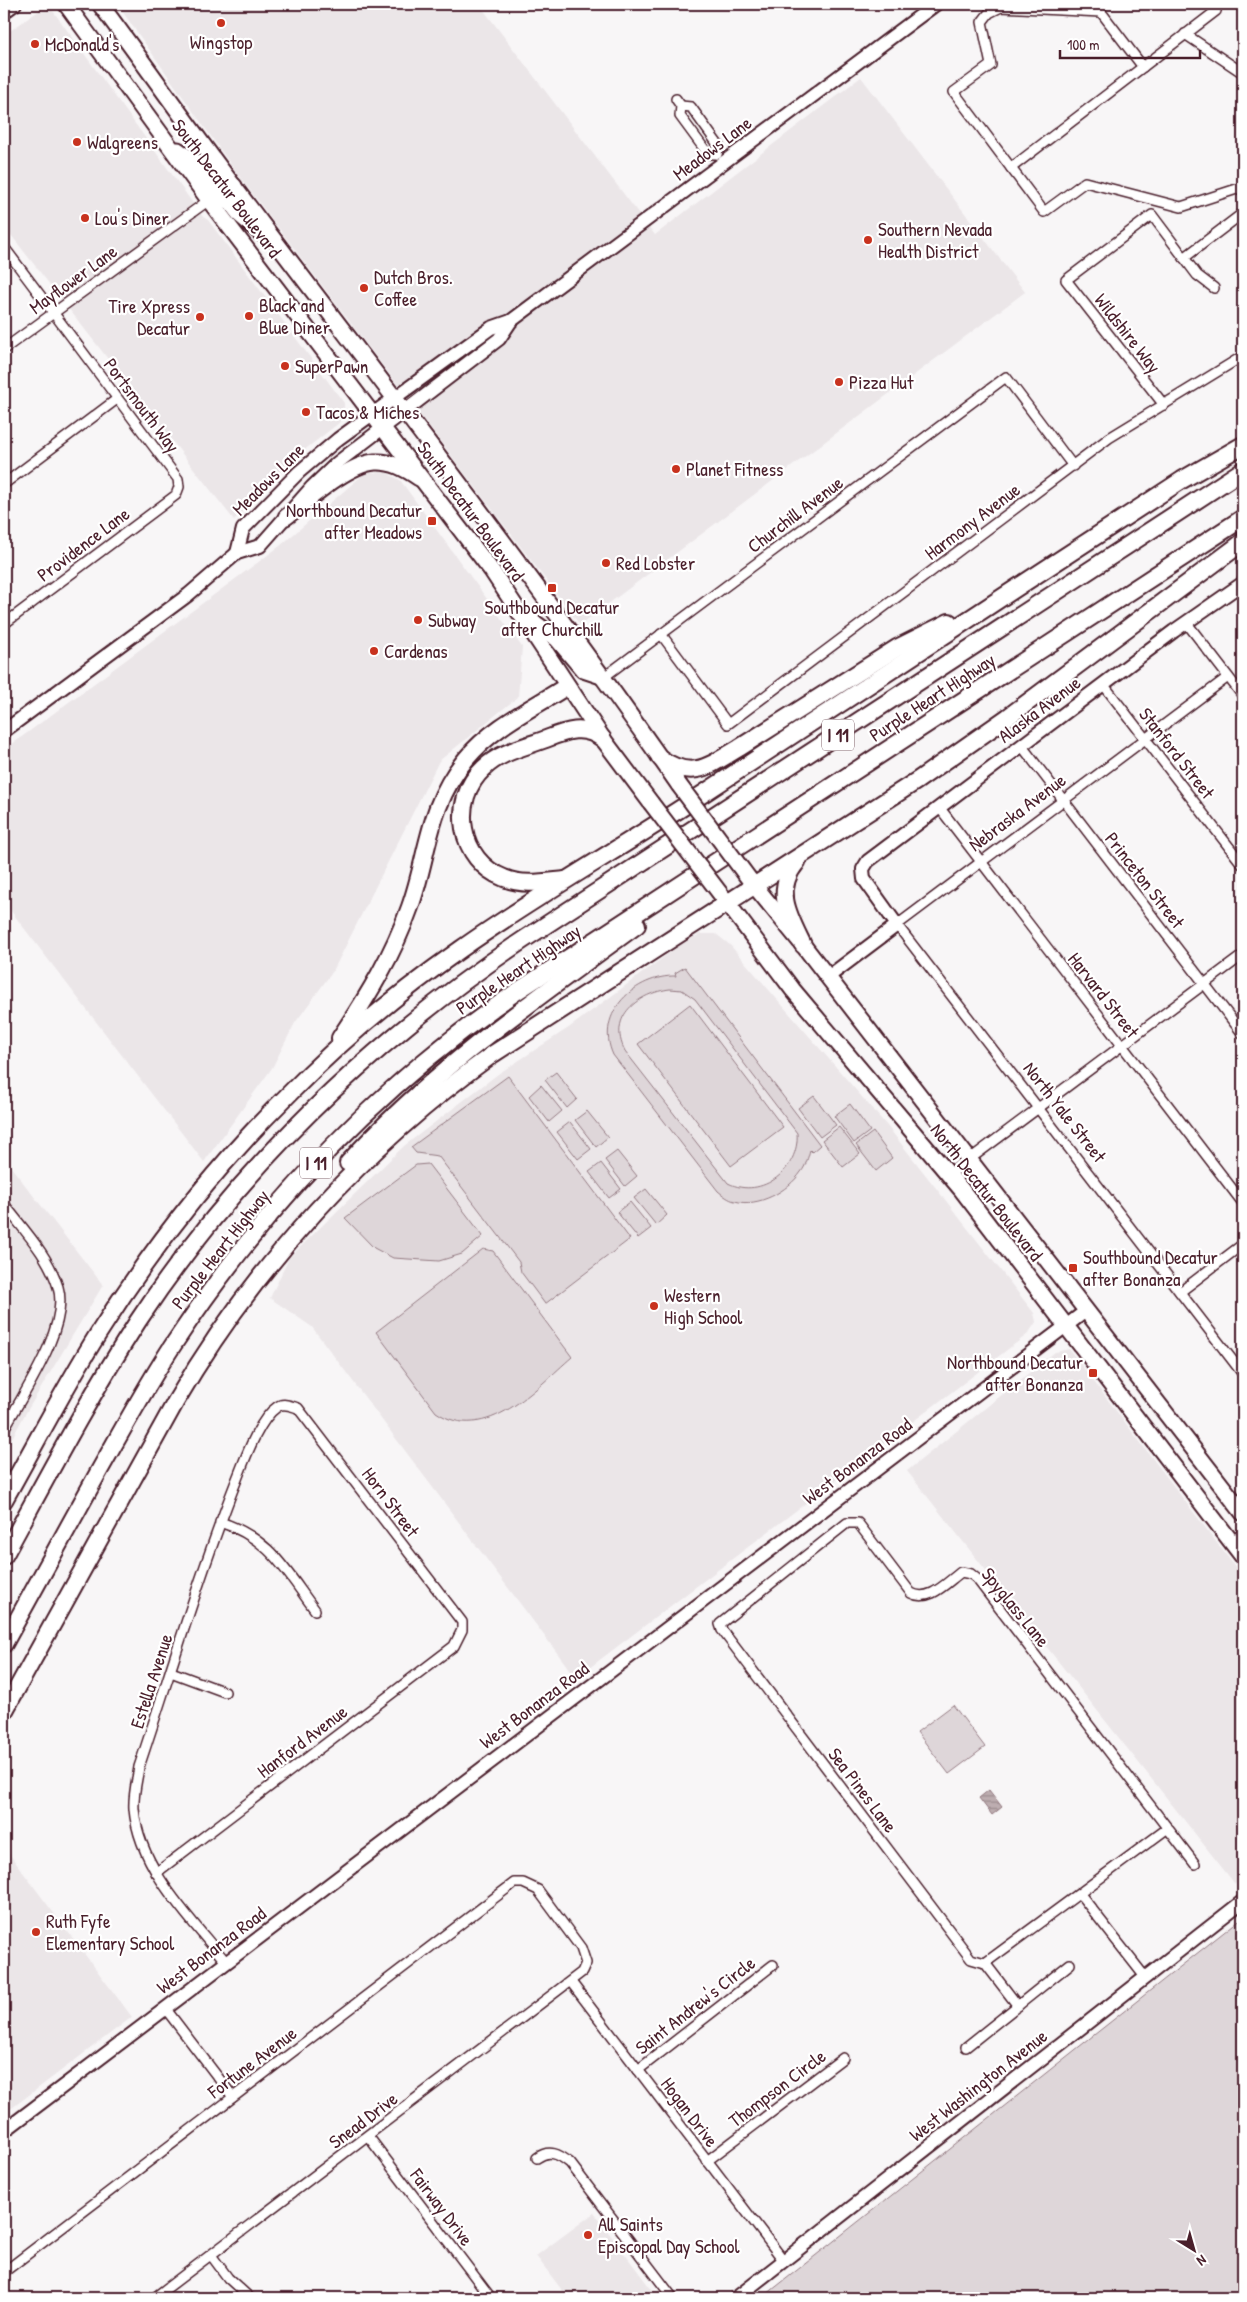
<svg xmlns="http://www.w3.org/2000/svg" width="1247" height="2302" viewBox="0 0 1247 2302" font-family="'Patrick Hand',sans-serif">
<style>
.built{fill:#ebe6e8}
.grass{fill:#ded6d9;stroke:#947a82;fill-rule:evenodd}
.water{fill:url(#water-rules);stroke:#8f747b}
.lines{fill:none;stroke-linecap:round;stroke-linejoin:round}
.street-casing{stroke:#4a1f2b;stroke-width:12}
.secondary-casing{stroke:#4a1f2b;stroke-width:16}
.primary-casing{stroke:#4a1f2b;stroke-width:19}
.highway-casing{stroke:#4a1f2b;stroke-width:20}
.street{stroke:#fff;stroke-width:9}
.secondary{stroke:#fff;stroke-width:12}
.primary{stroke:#fff;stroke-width:15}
.highway{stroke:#fff;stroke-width:16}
.primary-bridge-casing{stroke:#4a1f2b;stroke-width:19;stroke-linecap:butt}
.primary-bridge{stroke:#fff;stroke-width:15}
.poi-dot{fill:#c8321e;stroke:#fff;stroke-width:2}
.labels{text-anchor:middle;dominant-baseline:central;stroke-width:4.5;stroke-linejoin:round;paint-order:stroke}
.shield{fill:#fff;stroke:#80626b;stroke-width:1}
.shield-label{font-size:18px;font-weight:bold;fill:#4a1f2b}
.poi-label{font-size:19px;fill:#4a1f2b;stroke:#fff;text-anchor:start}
.street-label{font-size:19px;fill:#4a1f2b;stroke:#fff}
</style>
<defs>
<pattern id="water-rules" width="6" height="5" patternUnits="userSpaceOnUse" patternTransform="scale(1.25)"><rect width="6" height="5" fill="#bdadb0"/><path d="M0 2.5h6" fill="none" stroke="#9c8c8f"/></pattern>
</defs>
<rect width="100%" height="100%" fill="#f8f6f7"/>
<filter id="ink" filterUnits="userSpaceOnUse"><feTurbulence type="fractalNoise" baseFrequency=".02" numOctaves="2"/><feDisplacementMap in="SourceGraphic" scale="10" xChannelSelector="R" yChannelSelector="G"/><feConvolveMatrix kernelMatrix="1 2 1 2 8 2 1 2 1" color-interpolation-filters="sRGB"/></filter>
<g filter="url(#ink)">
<g class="built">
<path d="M117 4H479L655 235 861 77 1025 292 580 625 239 176Z"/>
<path d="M43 8 53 11 203 217 208 220 344 403V413L339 423 289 462 234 520 4 226V35Z"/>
<path d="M385 472 400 480 522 647 518 697 439 761 333 971 295 1023 272 1068 204 1162 4 902V750L280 546 365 473Z"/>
<path d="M700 934H716L730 945 888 1127 1034 1313 1036 1322 1028 1334 576 1678 312 1327 270 1298 289 1258 404 1146 498 1074 570 1027 680 945Z"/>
<path d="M4 1158 103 1285 24 1416 4 1453Z"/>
<path d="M1069 1349 1243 1577V1878L1235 1884 907 1471 1055 1352Z"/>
<path d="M4 1847 132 2017 4 2114Z"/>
<path d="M594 2213 658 2298H568L536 2256Z"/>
</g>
<g class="grass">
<path d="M685 967 820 1145 812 1152 810 1150C808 1157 806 1166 801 1172 788 1191 758 1208 735 1201 729 1200 723 1195 718 1191L613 1055C594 1013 636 975 676 976L675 973ZM670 989 682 990 695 999 797 1133C800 1169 762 1200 728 1183L625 1051C607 1016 639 993 670 989Z"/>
<path d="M690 1004 783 1127 731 1166 638 1044Z"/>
<path d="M556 1072 577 1099 567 1108 545 1080Z"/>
<path d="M508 1076 630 1239 545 1304 521 1272 519 1262 438 1156 416 1153 411 1147Z"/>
<path d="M541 1085 562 1111 549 1122 529 1096Z"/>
<path d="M814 1096 836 1125 820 1137 798 1108Z"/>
<path d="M850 1104 870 1131 854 1143 834 1116Z"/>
<path d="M587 1111 608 1137 596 1147 575 1120Z"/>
<path d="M570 1122 591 1149 578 1159 557 1132Z"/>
<path d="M839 1127 860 1154 843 1167 822 1140Z"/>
<path d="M873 1132 892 1158 876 1171 856 1145Z"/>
<path d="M617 1151 637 1176 625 1186 605 1160Z"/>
<path d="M601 1163 621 1189 609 1198 589 1172Z"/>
<path d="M428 1164 483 1236 462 1254 439 1261 393 1258 374 1248 345 1218 416 1165Z"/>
<path d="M646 1189 667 1215 656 1225 634 1198Z"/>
<path d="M630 1202 651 1228 638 1238 617 1212Z"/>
<path d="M483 1249 493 1251 572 1357C537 1387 486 1446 436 1412L376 1332Z"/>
<path d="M953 1705 985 1747 949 1774 917 1732Z"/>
<path d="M1243 1917V2298H762L767 2294Z"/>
</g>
<path class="water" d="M989 1790 1002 1807 992 1815 979 1798Z"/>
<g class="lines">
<defs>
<g id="street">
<path d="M1185 34 1243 73"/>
<path d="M1143 67 1101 12 1001 7 989 13 982 22 991 65 954 92 1044 212 1085 182 1181 207 1243 187"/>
<path d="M676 99 681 106 680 116 708 154H717"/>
<path d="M681 106 691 107 719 146 717 154"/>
<path d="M1011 168 1216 11 1217 4"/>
<path d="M4 247 178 479 179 487 176 495 4 624"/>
<path d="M1184 258 1243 213"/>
<path d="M4 349 209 200"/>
<path d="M1164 405 1066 280 1152 215 1197 275 1214 288"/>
<path d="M4 484 117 399"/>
<path d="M1186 622 1243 696"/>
<path d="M661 634 728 724 1109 438 1243 356"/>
<path d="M604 677 1006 377 1073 466"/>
<path d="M1228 677 897 925 1243 1374"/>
<path d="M1103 684 1243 865"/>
<path d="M1021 745 1243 1034"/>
<path d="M939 807 1243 1203"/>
<path d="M950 1174 1243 955"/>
<path d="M4 1204C23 1229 49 1256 58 1287 70 1326 23 1394 4 1429"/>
<path d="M1180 1292 1243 1244"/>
<path d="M220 1522C270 1538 285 1570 315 1610"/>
<path d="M1232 1542 1243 1533"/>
<path d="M171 1672 225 1692"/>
<path d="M1168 1828 985 1963 971 1959 722 1630 720 1624 847 1523H858L911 1593C929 1603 946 1583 961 1572L971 1574 977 1579 1195 1864"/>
<path d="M156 1873 454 1646 462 1630V1622L298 1408C291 1406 283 1402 277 1407 259 1419 245 1459 237 1479 200 1573 171 1671 139 1767 137 1781 133 1794 134 1809 139 1868 190 1918 226 1962"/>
<path d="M1080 1894 1145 1977"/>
<path d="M985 1963 1018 2006"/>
<path d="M571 1982 784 2261"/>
<path d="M165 2008 233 2097"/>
<path d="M966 2047 1070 1964"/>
<path d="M638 2070 773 1965"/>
<path d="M368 2136 491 2298"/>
<path d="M537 2158C549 2149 559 2154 570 2163L673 2298"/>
<path d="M707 2161 843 2058"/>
<path d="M211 2255 228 2278 250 2298"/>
<path d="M4 2272 514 1883H523L538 1890 581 1948 586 1963 582 1972 154 2298"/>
</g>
<g id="secondary">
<path d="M4 12 15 4"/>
<path d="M237 553 243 529 299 472 338 439 491 328 511 321 936 4"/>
<path d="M4 731 188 595 237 553 260 546 312 487 337 463 499 339 511 321"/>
<path d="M828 977 897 925 864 879 863 869 868 861 1174 631 1243 583"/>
<path d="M4 2131 1087 1310"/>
<path d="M736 2298 1243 1901"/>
</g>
<g id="primary">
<path d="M66 4 209 200 492 571 603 739 651 803"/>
<path d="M100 4C154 77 207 152 262 224 403 410 546 593 679 785"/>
<path d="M178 150 199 165 217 188 227 190 234 186"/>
<path d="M209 200 220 197 230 202 240 215 261 233"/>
<path d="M286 517C308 500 348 464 375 462 392 461 406 469 419 478"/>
<path d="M528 618 557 639 583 670 604 677"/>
<path d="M749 879 803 945 1243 1513"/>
<path d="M722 896 793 990 961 1189 1243 1557"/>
</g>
<g id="highway">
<path d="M660 758C692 781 709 766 739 748L897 648 949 622"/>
<path d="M797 862C773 890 789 916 803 945"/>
<path d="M565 880C544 882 523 886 504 878 459 861 449 800 484 768 500 752 525 747 546 739 566 731 584 724 603 739"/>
<path d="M340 1038C368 996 393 955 410 907 429 854 427 806 466 759 492 727 533 708 567 686"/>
<path d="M348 1163C432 1070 536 999 637 925"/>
<path d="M4 1500C35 1445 64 1388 98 1334 153 1246 217 1165 291 1092 343 1039 401 991 461 949 533 898 609 855 683 807 849 699 1015 588 1182 480L1243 445"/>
<path d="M4 1556C47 1477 89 1397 138 1321 239 1168 371 1042 523 940L1243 470"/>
<path d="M4 1644C35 1587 67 1530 98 1473 123 1429 147 1384 175 1342 266 1204 382 1083 519 990L1243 518"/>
<path d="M4 1712 176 1401C255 1265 365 1146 493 1054L918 780 1008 717 1243 542"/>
</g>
</defs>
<use href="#street" class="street-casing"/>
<use href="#secondary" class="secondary-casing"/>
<use href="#primary" class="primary-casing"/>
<use href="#highway" class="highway-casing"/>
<use href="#street" class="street"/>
<use href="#secondary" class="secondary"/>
<use href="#primary" class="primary"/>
<use href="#highway" class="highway"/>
<defs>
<g id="primary-bridge">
<path d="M679 785 749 879"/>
<path d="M651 803 722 896"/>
</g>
</defs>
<use href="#primary-bridge" class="primary-bridge-casing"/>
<use href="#primary-bridge" class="primary-bridge"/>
</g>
</g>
<g class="poi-dot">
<circle cx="221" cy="23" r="5"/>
<circle cx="35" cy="44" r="5"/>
<circle cx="77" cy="142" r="5"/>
<circle cx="85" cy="218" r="5"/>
<circle cx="868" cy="240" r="5"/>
<circle cx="364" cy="288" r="5"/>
<circle cx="249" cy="316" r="5"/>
<circle cx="200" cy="317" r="5"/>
<circle cx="285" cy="366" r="5"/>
<circle cx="839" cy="382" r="5"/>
<circle cx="306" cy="412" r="5"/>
<circle cx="676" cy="469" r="5"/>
<rect x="427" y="516" width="10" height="10" rx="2.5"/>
<circle cx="606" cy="563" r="5"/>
<rect x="547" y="583" width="10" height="10" rx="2.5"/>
<circle cx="418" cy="620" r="5"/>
<circle cx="374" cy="651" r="5"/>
<rect x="1068" y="1263" width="10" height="10" rx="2.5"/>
<circle cx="654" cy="1306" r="5"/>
<rect x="1088" y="1368" width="10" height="10" rx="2.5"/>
<circle cx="36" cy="1932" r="5"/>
<circle cx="588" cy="2235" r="5"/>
</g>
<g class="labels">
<g class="shield">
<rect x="822" y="719.5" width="32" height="31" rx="4"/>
<rect x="300" y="1147.5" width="32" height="31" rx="4"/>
</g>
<g class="shield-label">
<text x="838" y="735">I 11</text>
<text x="316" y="1163">I 11</text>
</g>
<g class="poi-label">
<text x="221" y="42" text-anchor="middle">Wingstop</text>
<text x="45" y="44">McDonald's</text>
<text x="87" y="142">Walgreens</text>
<text x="95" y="218">Lou's Diner</text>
<text x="878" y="229">Southern Nevada<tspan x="878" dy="22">Health District</tspan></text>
<text x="374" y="277">Dutch Bros.<tspan x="374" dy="22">Coffee</tspan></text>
<text x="259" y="305">Black and<tspan x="259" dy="22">Blue Diner</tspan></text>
<text x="190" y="306" text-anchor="end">Tire Xpress<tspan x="190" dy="22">Decatur</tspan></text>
<text x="295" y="366">SuperPawn</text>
<text x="849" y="382">Pizza Hut</text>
<text x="316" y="412">Tacos &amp; Miches</text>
<text x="686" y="469">Planet Fitness</text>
<text x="422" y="510" text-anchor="end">Northbound Decatur<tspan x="422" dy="22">after Meadows</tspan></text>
<text x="616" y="563">Red Lobster</text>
<text x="552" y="607" text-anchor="middle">Southbound Decatur<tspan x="552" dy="22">after Churchill</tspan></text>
<text x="428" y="620">Subway</text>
<text x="384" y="651">Cardenas</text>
<text x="1083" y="1257">Southbound Decatur<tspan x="1083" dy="22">after Bonanza</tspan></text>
<text x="664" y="1295">Western<tspan x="664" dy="22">High School</tspan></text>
<text x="1083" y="1362" text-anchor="end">Northbound Decatur<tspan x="1083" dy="22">after Bonanza</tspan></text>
<text x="46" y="1921">Ruth Fyfe<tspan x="46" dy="22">Elementary School</tspan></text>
<text x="598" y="2224">All Saints<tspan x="598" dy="22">Episcopal Day School</tspan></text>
</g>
<g class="street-label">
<text transform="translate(712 148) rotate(-37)">Meadows Lane</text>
<text transform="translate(227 188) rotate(53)">South Decatur Boulevard</text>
<text transform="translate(73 279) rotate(-36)">Mayflower Lane</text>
<text transform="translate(1128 333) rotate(52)">Wildshire Way</text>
<text transform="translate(142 405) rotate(53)">Portsmouth Way</text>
<text transform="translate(268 479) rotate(-45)">Meadows Lane</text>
<text transform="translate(471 511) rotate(54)">South Decatur Boulevard</text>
<text transform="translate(795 514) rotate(-37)">Churchill Avenue</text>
<text transform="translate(972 521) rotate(-37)">Harmony Avenue</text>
<text transform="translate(83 544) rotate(-37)">Providence Lane</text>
<text transform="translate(932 697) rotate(-33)">Purple Heart Highway</text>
<text transform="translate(1039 709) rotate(-37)">Alaska Avenue</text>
<text transform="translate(1177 753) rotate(52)">Stanford Street</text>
<text transform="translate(1017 812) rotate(-37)">Nebraska Avenue</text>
<text transform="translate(1145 880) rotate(52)">Princeton Street</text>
<text transform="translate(518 969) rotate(-34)">Purple Heart Highway</text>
<text transform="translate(1104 995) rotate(52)">Harvard Street</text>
<text transform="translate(1065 1112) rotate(52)">North Yale Street</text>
<text transform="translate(987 1192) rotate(52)">North Decatur Boulevard</text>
<text transform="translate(220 1249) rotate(-52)">Purple Heart Highway</text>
<text transform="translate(857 1461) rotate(-37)">West Bonanza Road</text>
<text transform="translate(391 1502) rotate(53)">Horn Street</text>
<text transform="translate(1016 1607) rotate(51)">Spyglass Lane</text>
<text transform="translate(151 1681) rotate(-72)">Estella Avenue</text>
<text transform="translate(534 1705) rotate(-37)">West Bonanza Road</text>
<text transform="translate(302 1741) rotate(-37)">Hanford Avenue</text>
<text transform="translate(863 1790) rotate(53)">Sea Pines Lane</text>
<text transform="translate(211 1950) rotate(-37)">West Bonanza Road</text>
<text transform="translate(695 2005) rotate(-38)">Saint Andrew's Circle</text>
<text transform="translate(252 2062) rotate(-37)">Fortune Avenue</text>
<text transform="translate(978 2085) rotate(-38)">West Washington Avenue</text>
<text transform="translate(777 2088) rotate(-37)">Thompson Circle</text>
<text transform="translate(690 2112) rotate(53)">Hogan Drive</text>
<text transform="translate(363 2120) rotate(-37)">Snead Drive</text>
<text transform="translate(442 2207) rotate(53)">Fairway Drive</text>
</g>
</g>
<rect width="1247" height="2302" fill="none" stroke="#fff" stroke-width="20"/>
<rect x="10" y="10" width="1227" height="2282" fill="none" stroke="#4a1f2b" stroke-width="2" filter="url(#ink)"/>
<g transform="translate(1194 2250) rotate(143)" stroke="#ffffff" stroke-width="4" paint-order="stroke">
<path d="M0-4L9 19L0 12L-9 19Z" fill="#4a1f2b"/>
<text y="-8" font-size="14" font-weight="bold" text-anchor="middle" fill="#4a1f2b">N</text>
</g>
<path d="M1060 50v8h140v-8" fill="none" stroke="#4a1f2b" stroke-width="2.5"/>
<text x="1067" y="50" font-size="15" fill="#4a1f2b" stroke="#ffffff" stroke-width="4" paint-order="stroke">100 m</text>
</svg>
